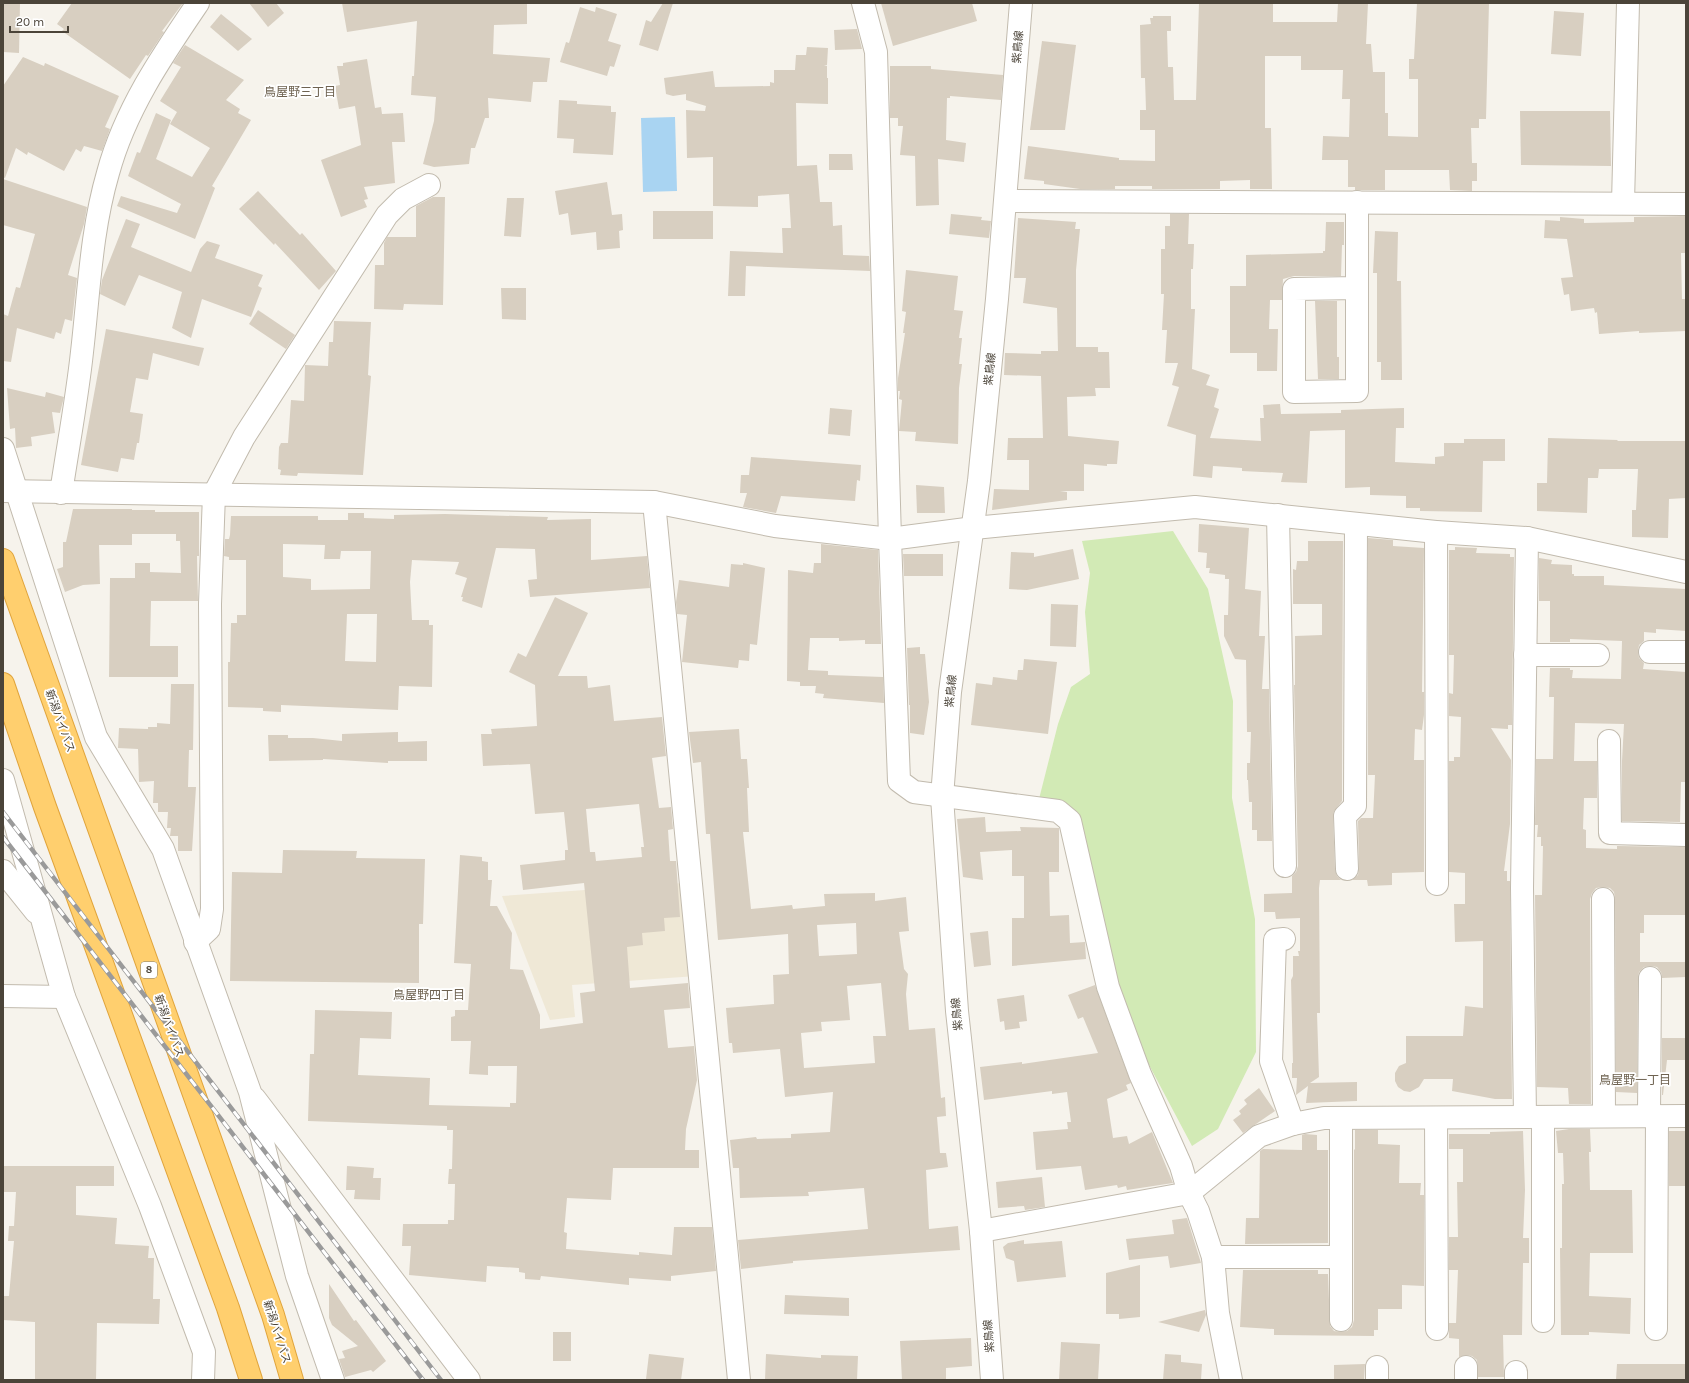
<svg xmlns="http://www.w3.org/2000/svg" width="1689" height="1383" viewBox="0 0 1689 1383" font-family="Karla,'Noto Sans JP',sans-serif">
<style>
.education{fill:#efe8d6}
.green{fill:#d2eab5}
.water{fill:#a9d4f2}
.building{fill:#d8cfc1;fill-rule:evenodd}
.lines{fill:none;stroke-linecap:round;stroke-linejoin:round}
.minor-casing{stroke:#c2bbae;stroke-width:24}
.highway-casing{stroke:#e0a43c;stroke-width:24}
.minor{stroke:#fff;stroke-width:22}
.highway{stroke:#ffcf6e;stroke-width:22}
.rail-casing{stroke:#9a9a9a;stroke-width:4.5}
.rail{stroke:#fff;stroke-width:3;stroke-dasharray:9;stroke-linecap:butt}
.labels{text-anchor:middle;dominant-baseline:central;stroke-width:3.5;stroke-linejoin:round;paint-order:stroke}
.shield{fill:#fff;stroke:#817c74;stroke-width:1}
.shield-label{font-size:10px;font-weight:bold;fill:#4b4439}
.street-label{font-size:11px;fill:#4b4439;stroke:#fff}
.neighbourhood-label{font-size:12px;fill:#6e6250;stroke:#fff}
</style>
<rect width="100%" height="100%" fill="#f6f3ec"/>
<path class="education" d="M683 883 696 976 572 985 575 1017 550 1020 502 896Z"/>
<path class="green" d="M1173 531 1208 589 1233 701 1232 798 1255 919 1256 1052 1218 1129 1192 1146 1139 1046 1107 950 1081 819 1064 804 1039 799 1058 724 1071 687 1090 674 1085 612 1090 573 1082 541Z"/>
<path class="water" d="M675 117 677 191 643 192 641 118Z"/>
<g class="building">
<path d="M3 3H20L19 53 3 52Z"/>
<path d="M72 3H183L162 31 164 32 148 56 146 55 130 79 62 31 64 29 57 24Z"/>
<path d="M249 3H276L284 13 268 27Z"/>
<path d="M342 3H527V24L494 25 493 54 550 58 547 82H533L531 102 488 98 489 118H485L475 148H471L469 164 434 167 423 164 434 121 436 97 411 95 412 76H414L417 21 347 32Z"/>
<path d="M663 3H673L658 51 639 45 646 20 651 22Z"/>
<path d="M881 3H972L977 21 893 46Z"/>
<path d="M1199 3H1273V22H1337L1338 3H1368L1366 44H1371L1373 72H1385V113H1388V136L1418 137V79H1409V59H1414L1417 3H1489L1486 119H1479V128H1471L1472 163H1477V181H1472V191L1450 190 1449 170H1385V190H1355V187H1348V160H1322L1323 136 1349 137 1350 99H1342L1343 70H1301V56H1265V128H1271L1272 189H1250V180L1220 181V189H1152V186H1115V189H1080L1044 184V181L1024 179 1028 146 1119 158V160L1155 161V130H1140V110H1146L1145 78H1141L1140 25 1151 24 1150 18H1153V16H1171V31H1167L1168 67H1173L1174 100H1196Z"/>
<path d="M580 7 595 12 596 7 617 14 608 41 621 45 614 67 610 66 607 76 560 62 566 42 569 43Z"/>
<path d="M1554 11 1584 13 1581 56 1551 54Z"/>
<path d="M221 14 252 39 238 51 210 27Z"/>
<path d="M857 29 862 49 835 50 834 30Z"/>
<path d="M1042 41 1076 45 1065 130H1030Z"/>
<path d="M185 45 244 80 226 100 240 109 238 113 251 120 212 186 215 188 195 239 117 206 121 196 177 213 181 204 128 176 137 152 140 153 156 113 171 120 156 159 192 177 210 148 170 124 177 112 160 101 181 67 173 63Z"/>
<path d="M807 47 828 48 827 65 824 66H827V78H828V104L796 103 797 166 817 165 820 202H832L833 226 842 225 843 255 869 256 870 271 746 266 745 296H728L730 251 783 253 782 228H791L789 194 758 196V207L713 206V157L687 158 686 110 705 111 706 106 686 100V94L673 96 666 94 664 78 713 71 715 87 770 86V82L774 83V70H795L796 55H806Z"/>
<path d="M23 57 44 66 45 63 119 96 105 127 110 129 102 151 84 146 81 152 76 149 64 171 28 152 27 155 16 148 5 178 3 177V86Z"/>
<path d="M367 59 375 108 381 107 382 114 403 113 405 142H392L395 183 364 187 368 199 364 200 367 207 341 217 321 160 361 145 355 106 339 109 335 86 340 85 337 66H343V63Z"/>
<path d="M890 66H931V69L1003 75 1001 100 950 96V98H947L946 140 966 143 964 162 938 159 939 205 916 206 915 156 900 155 903 126H898V118H890Z"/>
<path d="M559 100 577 101V104L611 106V112H616L613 155 573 153 574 139 557 138Z"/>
<path d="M1520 111H1610L1611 166 1521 165Z"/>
<path d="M829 154H852L853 170H829Z"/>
<path d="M3 179 87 207 84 224 68 275 77 278 72 321 65 319 61 334 56 332 54 339 17 328 11 362 3 361V314L8 316 16 287 20 288 35 234 3 225Z"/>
<path d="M607 182 612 215 622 214 623 230 619 231 620 248 597 250 596 232 571 235 568 213 559 215 555 191Z"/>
<path d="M258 191 300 235 302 233 336 271 319 290 275 243 274 245 239 209Z"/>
<path d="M433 197H445L443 305 404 304 403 310 374 309 375 265H384V243L387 237H416V206Z"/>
<path d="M507 198H524L521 237 504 236Z"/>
<rect x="653" y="211" width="60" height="28"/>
<path d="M951 214 982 217 981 220 991 221 989 238 949 234Z"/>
<path d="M1170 214H1189L1188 244H1194L1193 269H1191V309H1195L1192 369 1210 375 1206 385 1219 389 1214 407 1219 409 1210 438 1261 441 1260 418H1264L1263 405 1280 404 1281 414 1341 413V410L1404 408V428H1396L1395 462 1435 464V457L1444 456V443H1464V439H1505V461H1483L1482 512 1420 511V508H1406V496L1370 495V487L1345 488V430L1310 431 1307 483 1281 482 1283 473 1242 471V468L1213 466 1212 478 1193 476 1196 435 1167 426 1179 387 1172 385 1178 363H1165L1167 330H1162L1164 294H1161V249H1165V226H1170Z"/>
<path d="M1686 216V253H1681L1682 299H1686V331L1639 333V331L1599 334 1597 312 1595 313 1594 308 1571 311 1569 294 1564 295 1561 278 1573 277 1567 239 1544 238 1545 220 1560 221V217L1584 219V223L1634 222V217Z"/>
<path d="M1018 218 1076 222 1075 229H1080L1076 270V347H1098V352H1109L1110 388H1095L1096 396 1067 397 1068 436 1119 441 1117 464H1107V466L1084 464V491H1060L1067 492V500L992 510 994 489 1029 490V460H1007L1008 438H1043L1041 376 1004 375 1005 353 1041 354V351H1058L1057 308 1023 303 1026 278H1014Z"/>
<path d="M126 219 140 224 131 247 191 272 200 249 207 241 220 245 215 258 263 275 258 286 262 288 251 317 202 299 191 338 172 328 182 292 139 275 125 306 100 294 102 280Z"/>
<path d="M1326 222H1344V245H1342L1341 276H1294L1283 279 1282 300H1270L1269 329H1278L1277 371H1257V353H1230V286H1246V255L1323 253V251H1325Z"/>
<path d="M1375 231 1398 232 1397 281H1401L1402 380H1381V362H1377V273H1373Z"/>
<path d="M906 270 958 276 954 310 963 311 959 338H962L959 364H962L959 388 958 444 915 441 916 432 899 431 902 400 899 399 900 391H898V378L905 333H903L906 312 902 311Z"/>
<path d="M501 288H526V320L502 319Z"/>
<path d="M1315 301H1337V357H1339V379H1318Z"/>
<path d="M258 310 295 335 286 349 249 324Z"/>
<path d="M334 321 371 322 368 375 371 376 363 475 298 473 297 476 280 475 281 470 278 469 279 447 281 443H288L291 400 304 401 305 365 328 366 329 342H333Z"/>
<path d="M106 329 204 348 199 366 153 353 148 380 136 378 130 412 143 414 139 443H137L134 460 121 458 118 472 81 465Z"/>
<path d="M7 388 45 397 46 392 64 397 60 413 52 412 55 433 31 437 32 446 16 448 15 428 10 429Z"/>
<path d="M830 408 852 410 850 436 828 434Z"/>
<path d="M1548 438 1618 440 1617 441H1686V498L1669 499 1668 538 1632 537V510H1636L1638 469H1599L1598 478H1588L1587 513 1537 511V483H1547Z"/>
<path d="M751 457 861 465 860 481 857 480 855 501 781 496 776 513 743 507 747 493H740L741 475H749Z"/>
<path d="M916 485 944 487 945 513H917Z"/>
<path d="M73 509H132V510H155V512H199V556H197L198 601H151L150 646H178V677H109L110 578H135V563H150V572L181 573 180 541H176V534H132V545H99L100 584 83 585 65 592 57 569 63 567V542H66Z"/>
<path d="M348 513H364V518L394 519V515L445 514 548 517 547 520 591 519V560L647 556 650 588 530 597 528 580 537 579 535 549 496 548 482 608 462 601 463 597H461L467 578 455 574 459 562 412 560 410 582 412 620H429V625H433L432 687 399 686 398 710 281 705V712L263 711V708L228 707V662H230L231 623H237V615H246V560H229V557L224 556 225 539H229L230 535 231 516H318V520H348ZM283 544 325 545 324 559H340L341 551H371L370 589 311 590V579L283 577ZM347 614H377L376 662 345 661Z"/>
<path d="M1199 524 1249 528 1245 589 1261 591 1259 636H1265L1262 689H1269L1272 841H1257V830H1252V802H1249L1248 780H1247V763H1250L1251 732H1247L1246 660 1235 659 1224 636V615H1228L1229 579H1225V575L1209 573 1210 568H1206L1207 553 1198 552Z"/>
<path d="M1368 538 1393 540V546L1424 548 1422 692H1424V715L1422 730 1415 729 1414 760H1424V872L1392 873V885L1368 886 1367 880H1352L1358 875 1359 869 1358 821 1361 818H1373L1375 775H1368Z"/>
<path d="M1308 541H1343L1342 801 1334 811 1333 816 1335 869 1337 876 1341 880H1320L1319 888 1320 1013H1317L1319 1077 1310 1083 1357 1082V1101L1306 1103 1308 1086 1296 1095 1297 1078H1292V1063H1293L1291 980 1293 976V956H1299L1298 951H1300V918L1276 919 1275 912H1264V894L1292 893V876L1296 872 1298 866 1294 685H1295V636L1322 635V604H1293V569L1296 570 1297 561H1308Z"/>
<path d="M821 544 878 550 881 644H865V640L839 641V638H810L808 670 828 671V675L883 677 884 703 823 698 824 694 815 693 816 686H800V682L787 681 788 570 813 573 814 563H821Z"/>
<path d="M1455 547 1477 548 1476 553 1510 554V557H1514L1512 725H1508V729L1491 728 1511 760 1510 824 1504 871H1507V881H1510L1512 1099H1495L1452 1091 1453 1079H1424L1419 1087 1410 1092 1404 1091 1398 1087 1395 1081V1073L1399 1066 1406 1063V1036H1463L1465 1006 1483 1008V941L1455 942 1454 904H1465V873L1449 872V761H1454V757H1460L1461 717 1449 716V693L1453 694 1454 655H1449V550H1455Z"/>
<path d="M1073 549 1079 579 1027 590 1009 589 1011 552 1034 553V557Z"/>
<path d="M903 554H943V576H904Z"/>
<path d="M1539 558 1552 560 1551 564 1572 565V574H1574V576H1604V585L1686 589V631L1656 629V633L1644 632V641L1639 645 1638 652 1639 658 1644 663 1643 669 1686 672 1685 782H1681L1680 822 1622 821V761L1624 724 1575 723 1574 761H1597V798H1584L1583 829 1586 830V848L1617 849V846L1686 847V915H1644V933H1640V962H1686V977L1662 978 1661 972 1657 967 1650 966 1644 967 1639 972 1638 978 1637 1093 1616 1092 1615 899 1614 892 1610 888 1603 887 1596 888 1592 893 1590 899 1591 1104H1569L1568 1088 1537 1087 1535 895H1542L1543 846H1541V837H1537L1538 825H1535L1536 759H1553L1554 697H1549L1550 668H1570V670H1573L1572 678 1621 679 1622 641 1570 639V642H1550V601H1539Z"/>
<path d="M743 563 765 568 757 645 750 644 749 661 739 660 738 668 682 662 687 615 677 614 676 602 679 580 729 587 731 564 743 565Z"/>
<path d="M555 597 588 613 558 676H587L588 688 610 685 614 721 662 717 666 756 652 758 659 808 671 807 673 829 668 830 670 861H676L680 917 664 918 665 931 642 933 643 945 627 947 630 988 688 983 690 1008 664 1010 668 1048 694 1046 697 1080 686 1129 685 1150H699V1168H613L611 1200 567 1198 564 1232 567 1233 566 1249 639 1255V1252L672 1255 674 1227H712L716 1271 671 1276V1281L629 1278V1285L541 1276 540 1280 525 1279V1273L519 1272V1268L487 1266 486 1282 409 1275 411 1246H402L403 1224H448V1220H454L455 1184H448L449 1169H452L453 1130H447V1126L308 1121 310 1054H314L315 1010 392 1012 391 1039 360 1038 358 1075 430 1078 429 1105 510 1107V1103H516L517 1066H488V1075L469 1074 471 1041H451V1017L455 1016V1010H468L471 964 454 963 460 855 482 857V861L488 862V880H492L490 906H497L512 933 510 969 523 970 540 1015V1029L583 1023 580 993 595 991 584 883 523 890 520 865 565 860V850H568L564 812 535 814 530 764 483 766 481 734H492L491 729 537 726 535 685 509 672 518 653 526 657ZM639 804 644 847H641L642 857 596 861 595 852H590L586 809Z"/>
<path d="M1051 604 1078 605 1076 647 1050 646Z"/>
<path d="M920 647V654H925L929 702 924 735 910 733V705H909L907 648Z"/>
<path d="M1024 659 1057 662 1048 734 971 725 976 683 992 685 993 677 1017 680 1018 670H1023Z"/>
<path d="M171 684H194L193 750H189L188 787H196L192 851H178V836H170L171 828H167L168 812H158V803H153L154 781 139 782 138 749 118 748 119 728 148 729V727H157V723L170 724Z"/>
<path d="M739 729 741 759H747L749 788H747L749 832H743L751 909 792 905 793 909 825 906 824 894 875 893V901L906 897 909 931 899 932 904 969 908 974 906 994 909 1030 935 1028 941 1098 945 1097 946 1116 937 1117 940 1153H946L948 1167 926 1170 929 1229 958 1226 960 1250 793 1261V1263L741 1269 738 1240 868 1229 864 1188 808 1192 809 1196 740 1198 739 1168H733L730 1140 756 1137 757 1139 791 1138V1134L830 1132 833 1092 785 1097 780 1049 733 1053 732 1043H729L726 1008 774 1004 773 975 789 974 788 934 718 940 710 834H706L701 762 693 763 689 732ZM856 923 857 954 819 956 817 925ZM881 983 886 1036H873L875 1063 804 1068 801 1033 822 1031 821 1022 850 1020 847 986Z"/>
<path d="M398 732V742L427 741V761H388V763L323 759V760L269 761 268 735H288V738H313L342 741V734Z"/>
<path d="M985 817 986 832 1021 831 1020 827 1059 828V872H1049L1050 916 1069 915 1070 943 1085 942 1086 959 1012 966V918H1024V876H1012V850L980 852 983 880 963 877 957 819Z"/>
<path d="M283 850 357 851 356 858 425 859 423 924H419V983L230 981 232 872 282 873Z"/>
<path d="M988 931 991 965 974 967 970 933Z"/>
<path d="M1095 985 1131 1083 1126 1085 1128 1090 1107 1099 1113 1138 1127 1136 1129 1144 1152 1132 1173 1183 1127 1190 1126 1186 1118 1188 1117 1185 1085 1190 1081 1166 1036 1170 1033 1132 1068 1129 1067 1122H1071L1067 1092 1052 1094V1091L984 1100 980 1067 1022 1062V1064L1098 1053 1083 1017 1078 1019 1068 995Z"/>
<path d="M1024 995 1027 1021 1019 1022 1020 1028 1005 1030 1004 1021 1000 1022 997 999Z"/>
<path d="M1662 1038H1686V1060H1667L1663 1095H1662Z"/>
<path d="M1259 1088 1275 1111 1243 1133 1233 1120 1241 1114 1239 1111 1247 1104 1244 1100Z"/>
<path d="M1569 1129H1590L1591 1152H1589L1590 1190H1632L1633 1253H1590L1589 1296 1631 1298 1630 1334 1589 1332V1335H1561L1560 1248H1562V1184H1564L1563 1153H1558L1556 1131Z"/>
<path d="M1355 1130H1378V1144L1400 1145 1399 1183H1421L1420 1195H1424V1286L1402 1285V1309H1378V1330H1374V1336L1274 1335V1329L1240 1327 1243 1270H1318V1274H1328L1330 1326 1334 1331 1341 1332 1347 1331 1352 1327 1354 1320V1150L1355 1149Z"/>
<path d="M1523 1131 1525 1190 1523 1238H1529V1263H1523L1522 1335H1503L1504 1377H1478L1477 1360 1472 1356 1466 1355 1459 1357V1339L1449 1338V1323H1456L1458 1270H1449V1237H1458L1457 1182H1463V1149H1449V1134H1490V1132Z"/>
<path d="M1669 1131H1685L1686 1186H1669Z"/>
<path d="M1305 1134 1317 1135V1150H1328V1243L1245 1244 1246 1218H1259L1260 1151 1263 1149 1302 1150V1135Z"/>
<path d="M3 1166H114V1186H76V1215L117 1218 115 1244 149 1246 148 1258H154L153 1299H160L159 1324 97 1323 96 1380H35V1322L3 1320V1296H9L14 1241H8L9 1226H14L16 1192H3Z"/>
<path d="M347 1166 374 1168 373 1178H381L380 1200 354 1199 355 1190H346Z"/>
<path d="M1042 1177 1045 1207 1025 1210 1024 1206 998 1208 996 1182Z"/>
<path d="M1187 1218 1201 1263 1170 1268 1168 1256 1129 1260 1126 1239 1174 1234 1172 1220Z"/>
<path d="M1024 1240V1244L1062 1241 1066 1277 1017 1282 1014 1261 1006 1258 1003 1247 1008 1243Z"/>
<path d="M1140 1265V1317L1119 1319V1314H1106V1273Z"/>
<path d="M329 1284 354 1321 356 1320 386 1361 373 1372 371 1370 345 1377 339 1359 345 1358 342 1351 358 1346 332 1325 329 1318Z"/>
<path d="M785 1295 849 1298V1316L784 1314Z"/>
<path d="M1205 1310 1206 1315 1199 1332 1158 1322Z"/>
<rect x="553" y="1332" width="18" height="29"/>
<path d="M971 1338 972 1366 946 1368V1380H902L900 1341Z"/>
<path d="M1061 1342 1100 1344 1098 1380H1059Z"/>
<path d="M649 1354 684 1358 681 1380 646 1379Z"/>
<path d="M766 1354 821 1358V1355L858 1356 857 1380H765Z"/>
<path d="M1165 1354 1181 1355V1362L1202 1364 1201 1380H1163Z"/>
<path d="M1365 1364 1364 1380H1334V1365Z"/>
<path d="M1617 1364H1686V1380H1616Z"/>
</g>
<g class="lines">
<defs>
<g id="minor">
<path d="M863 3 876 52 890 539 899 781 914 792 1058 811 1070 821 1108 987 1140 1074 1181 1166 1189 1193 1198 1211 1213 1257 1218 1313 1231 1380"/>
<path d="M1006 201 1686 204"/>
<path d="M1623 203 1628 3"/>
<path d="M1357 288 1294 289V392L1357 391V202"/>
<path d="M3 449 96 737 163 849 250 1092 297 1276 333 1380"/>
<path d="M3 491 654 502 775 526 890 539 974 528 1195 507 1436 532 1527 538 1686 572"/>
<path d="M61 493C68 446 77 399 82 352 89 292 91 231 108 173 125 110 162 56 198 3"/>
<path d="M654 502 739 1380"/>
<path d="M1278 515 1285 866"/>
<path d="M1436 532 1437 884"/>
<path d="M1650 652H1686"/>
<path d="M1525 655H1598"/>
<path d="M1609 741 1610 833 1686 835"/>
<path d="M3 780 64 997 150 1206 204 1352 203 1380"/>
<path d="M1347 869 1345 816 1355 806 1356 524"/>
<path d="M3 871 36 912"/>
<path d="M1603 899 1604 1116"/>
<path d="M1284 939 1275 940 1271 1061 1293 1124"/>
<path d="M195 942 209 929 212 909 210 604 214 494 244 437 387 215 403 199 429 185"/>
<path d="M3 996 64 997"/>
<path d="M255 1099 469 1380"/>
<path d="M1649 1116 1650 978"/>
<path d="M1525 1117 1522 888 1527 538"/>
<path d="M1436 1118 1437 1329"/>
<path d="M981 1231 1189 1193 1259 1136 1293 1124 1324 1118 1686 1116"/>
<path d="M1213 1257H1341"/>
<path d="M1341 1320V1118"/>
<path d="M1543 1321V1117"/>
<path d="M1656 1329 1657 1116"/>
<path d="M1466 1367V1380"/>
<path d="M992 1380 981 1231 957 1011 942 797 950 692 979 481 997 299 1021 3"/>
<path d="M1377 1380V1367"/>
<path d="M1516 1380V1372"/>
</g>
<g id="highway">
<path d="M3 560 273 1315 292 1380"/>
<path d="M3 684 45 807 228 1308 251 1380"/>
</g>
</defs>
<use href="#minor" class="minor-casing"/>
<use href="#highway" class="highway-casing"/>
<use href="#minor" class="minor"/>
<use href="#highway" class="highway"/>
<defs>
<g id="rail">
<path d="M3 812 441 1380"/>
<path d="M3 837 423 1380"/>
</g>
</defs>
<use href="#rail" class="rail-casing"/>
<use href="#rail" class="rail"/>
</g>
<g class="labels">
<rect class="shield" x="141" y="962" width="16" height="16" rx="3"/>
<g class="shield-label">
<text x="149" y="970">8</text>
</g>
<g class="street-label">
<text transform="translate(1018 47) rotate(-86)">紫鳥線</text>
<text transform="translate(990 369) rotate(-84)">紫鳥線</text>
<text transform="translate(951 691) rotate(-84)">紫鳥線</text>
<text transform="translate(60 721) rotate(70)">新潟バイパス</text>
<text transform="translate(957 1014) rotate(-95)">紫鳥線</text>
<text transform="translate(169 1026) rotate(70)">新潟バイパス</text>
<text transform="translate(277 1332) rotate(72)">新潟バイパス</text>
<text transform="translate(989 1336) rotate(-94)">紫鳥線</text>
</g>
<g class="neighbourhood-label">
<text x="300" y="92">鳥屋野三丁目</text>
<text x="429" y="995">鳥屋野四丁目</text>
<text x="1635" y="1080">鳥屋野一丁目</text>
</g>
</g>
<rect width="1689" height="1383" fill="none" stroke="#4b4439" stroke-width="8"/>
<path d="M10 26v6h58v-6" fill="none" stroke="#4b4439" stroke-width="2"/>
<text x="16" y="26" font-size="12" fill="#4b4439" stroke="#ffffff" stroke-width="3" paint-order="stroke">20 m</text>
</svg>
